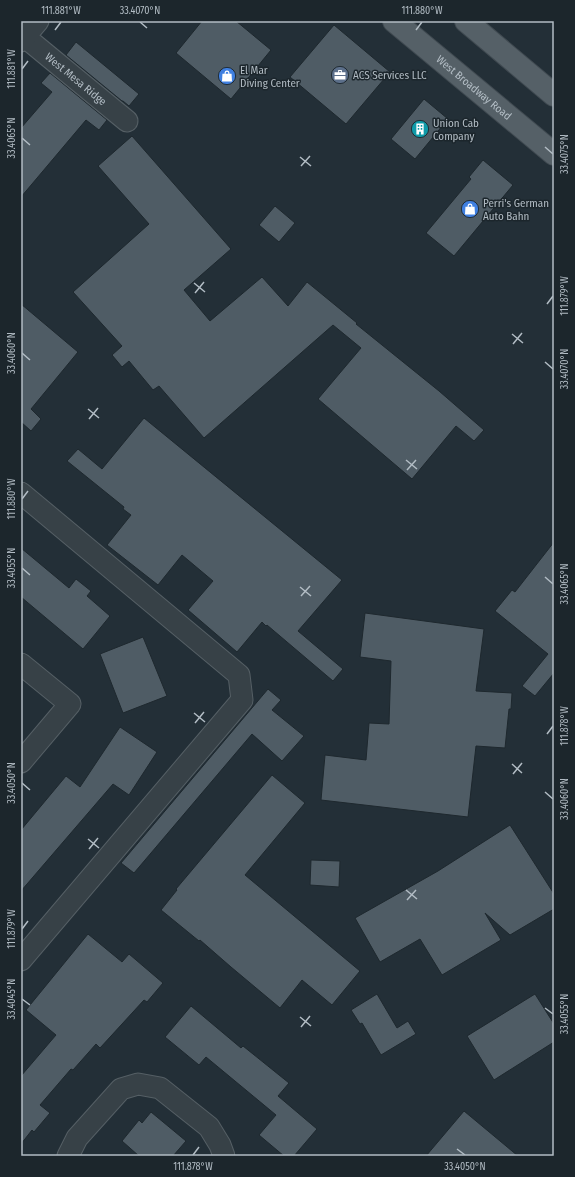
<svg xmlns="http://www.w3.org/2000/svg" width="575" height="1177" viewBox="0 0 575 1177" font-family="'Fira Sans Condensed',sans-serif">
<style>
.building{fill:#4f5c65;stroke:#1e282e}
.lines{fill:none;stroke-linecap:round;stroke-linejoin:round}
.minor-casing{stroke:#555f65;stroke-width:23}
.major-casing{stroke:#404a51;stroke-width:24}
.minor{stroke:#374147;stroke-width:21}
.major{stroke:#556067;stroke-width:22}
.ticks{fill:none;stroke:#b2bcc4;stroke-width:1.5}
.labels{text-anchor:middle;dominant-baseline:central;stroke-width:3;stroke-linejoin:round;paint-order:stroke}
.poi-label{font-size:11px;fill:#b2bcc4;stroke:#1c262c;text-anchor:start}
.street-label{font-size:11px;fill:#b2bcc4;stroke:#1c262c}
.neatline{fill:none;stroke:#b2bcc4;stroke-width:1.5}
.ticks-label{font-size:10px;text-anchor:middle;fill:#b2bcc4}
</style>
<rect width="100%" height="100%" fill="#232f37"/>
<g class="building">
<path d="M202 21H236L271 50 231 99 176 53Z"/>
<path d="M334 25 390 72 346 124 290 77Z"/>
<path d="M76 42 139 94 129 106 123 101H122L66 55Z"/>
<path d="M50 73 107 120 99 130 86 120 21 197V128L52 92 41 83Z"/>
<path d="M424 99 448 119 415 159 391 139Z"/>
<path d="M132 136 231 249 184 290 210 321 262 277 288 306 307 282 357 323 356 324 439 391 484 430 474 441 456 426 412 479 318 399 361 348 333 325 204 438 159 386 153 390 129 361 122 367 112 355 122 346 73 292 149 224 98 166Z"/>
<path d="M483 160 513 185 454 256 426 233 471 179 469 177Z"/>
<path d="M275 206 295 223 279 242 259 225Z"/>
<path d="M21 304 78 352 31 409 41 419 31 431 21 422Z"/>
<path d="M144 418 342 580 298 631 343 669 333 681 267 625 266 626 262 622 237 652 188 610 213 581 182 555 158 585 107 545 131 515 123 509 124 507 67 461 78 449 102 469Z"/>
<path d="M554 542V673L535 696 522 686 548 654 495 611 512 590 515 592Z"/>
<path d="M21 548 69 588 76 579 91 591 87 596 110 616 83 649 21 597Z"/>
<path d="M365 613 484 629 476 691 512 693 511 709H509L505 748 476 746 468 817 321 800 325 755 366 760 369 723 389 724 391 661 360 657Z"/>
<path d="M143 637 167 696 123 713 100 654Z"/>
<path d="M268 689 281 700 272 710 304 736 282 761 252 734 134 873 121 863Z"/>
<path d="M120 727 157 752 129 795 113 784 21 891V830L66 776 80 787Z"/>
<path d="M272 775 305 803 245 875 360 971 332 1005 302 980 280 1008 231 967 200 940 199 941 161 910 177 890 176 889Z"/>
<path d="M510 825 554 894V909L510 935 485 913 501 940 442 975 420 939 380 962 355 918 438 871Z"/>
<path d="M311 860 340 861 339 887 310 885Z"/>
<path d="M88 934 122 962 129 954 163 983 147 1002 144 1000 100 1048 96 1044 73 1070 71 1069 40 1105 50 1113 34 1132 32 1130 21 1144V1076L56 1035 26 1010Z"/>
<path d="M377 994 397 1028 408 1021 416 1034 381 1055 362 1023 360 1024 351 1010Z"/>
<path d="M535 994 554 1024V1042L494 1080 467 1036Z"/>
<path d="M191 1006 241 1048 243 1046 289 1083 278 1096 317 1129 294 1156H284L259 1135 276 1115 206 1057 199 1065 165 1037Z"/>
<path d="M464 1111 518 1156H426Z"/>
<path d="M151 1112 186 1141 173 1156H139L122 1141 139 1120 142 1123Z"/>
</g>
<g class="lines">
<defs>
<g id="minor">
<path id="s1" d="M25 37 127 121"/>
<path d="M21 41 38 21"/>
<path d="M21 493 239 675 242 700 21 960"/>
<path d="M21 664 70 704 21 762"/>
<path d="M68 1156 77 1138 121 1089 138 1084 160 1088 209 1127 220 1145 224 1156"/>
</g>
<g id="major">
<path id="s2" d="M394 21 554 154"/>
<path d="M466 21 554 95"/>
</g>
</defs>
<use href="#minor" class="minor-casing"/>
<use href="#major" class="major-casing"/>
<use href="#minor" class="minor"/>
<use href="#major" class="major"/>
</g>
<path class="ticks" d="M140 22 147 28M55 30 61 22M416 30 422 22M22 69 28 61M22 138 30 145M545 147 553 154M300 157 311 166M301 166 310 156M194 283 205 292M195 293 204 282M547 304 553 296M512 334 523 343M513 344 522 333M22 353 30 360M545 362 553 369M88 409 99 418M89 419 98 408M406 460 417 469M407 470 416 460M22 499 28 491M22 568 30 575M545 577 553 584M300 587 311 596M301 596 310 586M194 713 205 722M195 723 204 712M547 734 553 726M512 764 522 773M513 774 522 763M22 783 30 790M545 792 553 799M88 839 99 848M89 849 98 838M406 890 417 899M407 900 416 890M22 929 28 921M22 999 30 1005M545 1008 553 1014M300 1017 311 1026M301 1027 310 1016M457 1149 465 1155M193 1155 199 1147"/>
<defs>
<symbol id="office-disc" viewBox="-11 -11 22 22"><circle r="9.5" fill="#5c6f8a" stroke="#1c262c"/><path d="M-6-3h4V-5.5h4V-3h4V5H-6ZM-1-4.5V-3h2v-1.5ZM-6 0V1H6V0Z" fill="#fff"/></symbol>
<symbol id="shop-disc" viewBox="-11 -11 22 22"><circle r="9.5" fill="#3f7fe0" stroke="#1c262c"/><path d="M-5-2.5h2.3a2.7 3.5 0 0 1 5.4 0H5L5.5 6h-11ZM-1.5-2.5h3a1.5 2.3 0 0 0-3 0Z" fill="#fff"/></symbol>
<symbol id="building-disc" viewBox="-11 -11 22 22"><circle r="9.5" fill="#0f9aa8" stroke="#1c262c"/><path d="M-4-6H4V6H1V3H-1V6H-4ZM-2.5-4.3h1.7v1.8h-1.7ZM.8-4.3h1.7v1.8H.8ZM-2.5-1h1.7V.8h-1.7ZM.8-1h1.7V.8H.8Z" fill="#fff"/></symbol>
</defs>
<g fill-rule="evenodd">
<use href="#office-disc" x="330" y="65" width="20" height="20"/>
<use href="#shop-disc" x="217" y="66" width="20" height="20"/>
<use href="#building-disc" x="410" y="119" width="20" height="20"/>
<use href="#shop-disc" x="460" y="199" width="20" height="20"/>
</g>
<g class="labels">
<g class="poi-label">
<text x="240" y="70">El Mar<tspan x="240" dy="13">Diving Center</tspan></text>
<text x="353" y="75">ACS Services LLC</text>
<text x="433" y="123">Union Cab<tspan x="433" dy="13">Company</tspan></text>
<text x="483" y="203">Perri's German<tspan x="483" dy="13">Auto Bahn</tspan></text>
</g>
<g class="street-label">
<text stroke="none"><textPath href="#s1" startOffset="66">West Mesa Ridge</textPath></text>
<text stroke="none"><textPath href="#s2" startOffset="104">West Broadway Road</textPath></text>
</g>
</g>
<rect width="575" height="1177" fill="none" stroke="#1c262c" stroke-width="44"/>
<rect x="22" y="22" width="531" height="1133" class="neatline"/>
<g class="ticks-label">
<text x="61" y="14">111.881°W</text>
<text x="140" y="14">33.4070°N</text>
<text x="422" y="14">111.880°W</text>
<text transform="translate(11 69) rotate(-90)" y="4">111.881°W</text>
<text transform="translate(11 138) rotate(-90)" y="4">33.4065°N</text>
<text transform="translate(564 154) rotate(-90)" y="4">33.4075°N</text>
<text transform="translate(564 296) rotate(-90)" y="4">111.879°W</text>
<text transform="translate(11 353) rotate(-90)" y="4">33.4060°N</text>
<text transform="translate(564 369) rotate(-90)" y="4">33.4070°N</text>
<text transform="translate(11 499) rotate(-90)" y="4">111.880°W</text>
<text transform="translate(11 568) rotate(-90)" y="4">33.4055°N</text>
<text transform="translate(564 584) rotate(-90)" y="4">33.4065°N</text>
<text transform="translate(564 726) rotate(-90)" y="4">111.878°W</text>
<text transform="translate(11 783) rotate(-90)" y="4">33.4050°N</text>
<text transform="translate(564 799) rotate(-90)" y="4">33.4060°N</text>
<text transform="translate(11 929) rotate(-90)" y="4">111.879°W</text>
<text transform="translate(11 999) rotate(-90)" y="4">33.4045°N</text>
<text transform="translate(564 1014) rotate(-90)" y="4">33.4055°N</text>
<text x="193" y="1170">111.878°W</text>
<text x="465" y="1170">33.4050°N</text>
</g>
</svg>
